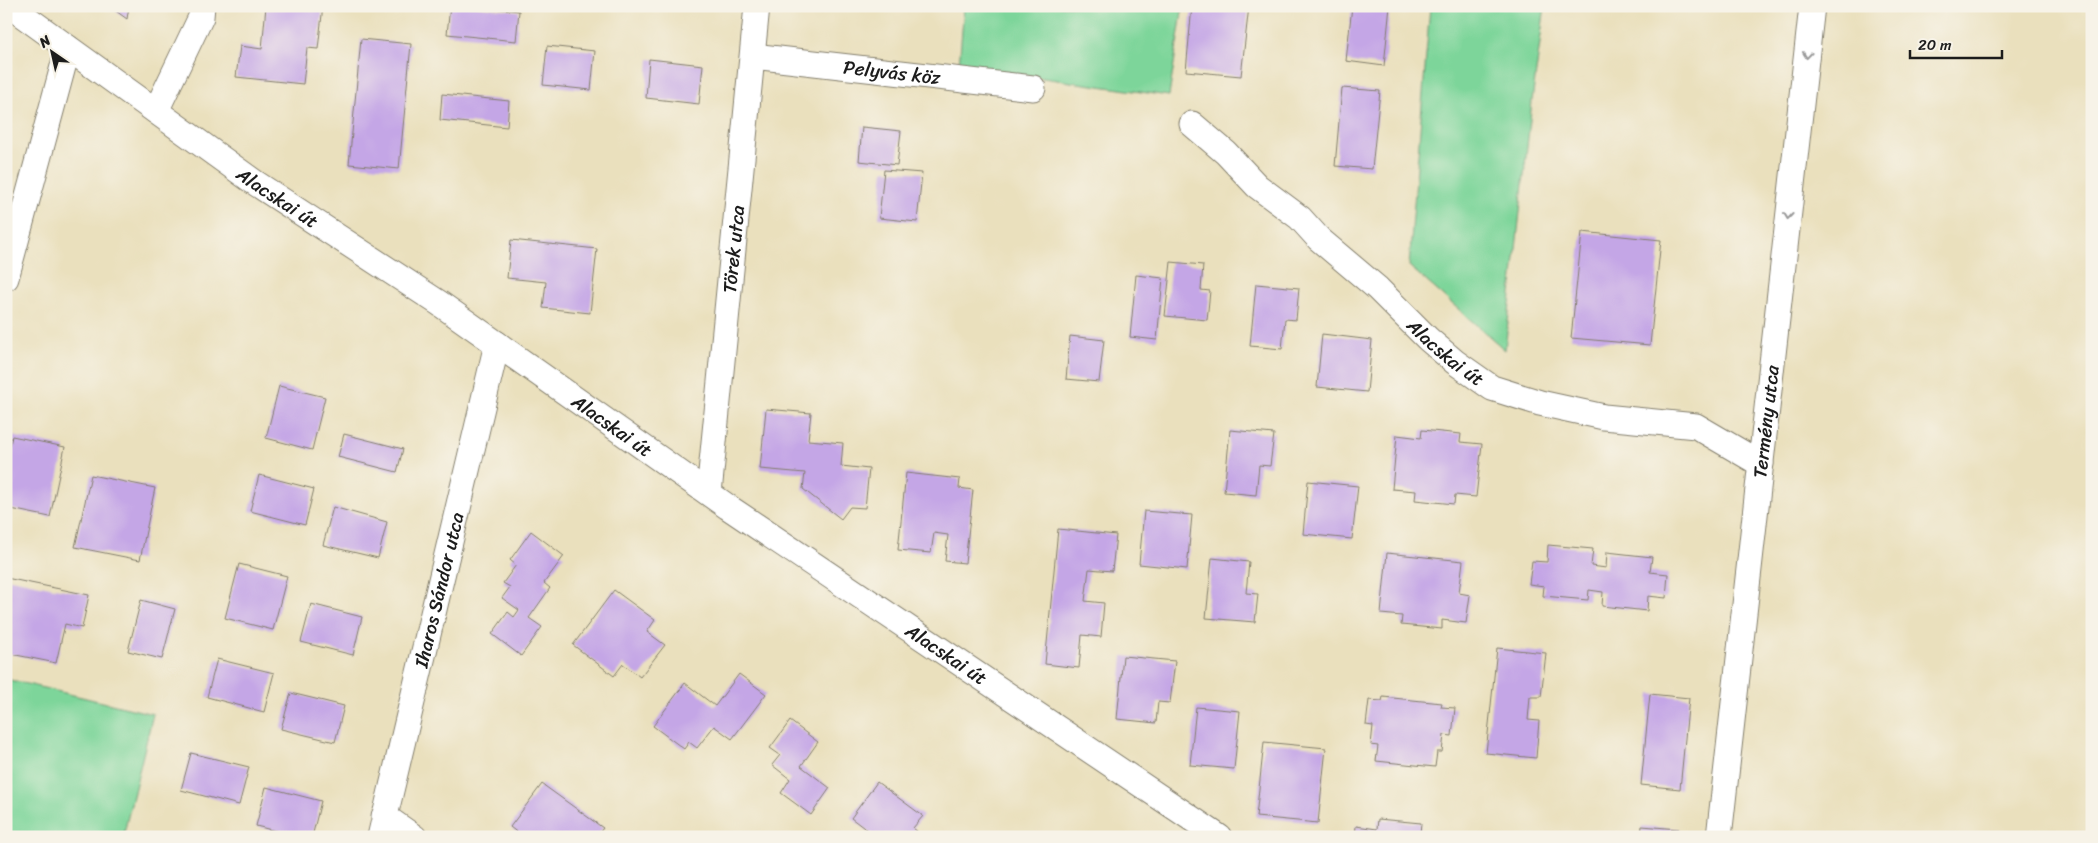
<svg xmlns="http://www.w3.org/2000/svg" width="2098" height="843" viewBox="0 0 2098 843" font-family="Sriracha,sans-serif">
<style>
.green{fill:#7dd59a;stroke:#4c785b}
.building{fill:#c4a6e6}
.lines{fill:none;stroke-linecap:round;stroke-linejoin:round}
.minor-casing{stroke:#837e6c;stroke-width:27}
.minor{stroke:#fff;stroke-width:25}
.oneway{stroke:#999}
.labels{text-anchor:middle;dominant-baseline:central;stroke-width:4;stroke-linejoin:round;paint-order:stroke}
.street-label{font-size:19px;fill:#1c1c1c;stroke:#f7f3e8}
</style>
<rect width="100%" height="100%" fill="#f7f3e8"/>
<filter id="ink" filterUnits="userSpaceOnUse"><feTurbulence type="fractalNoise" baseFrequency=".02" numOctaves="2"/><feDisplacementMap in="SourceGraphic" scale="10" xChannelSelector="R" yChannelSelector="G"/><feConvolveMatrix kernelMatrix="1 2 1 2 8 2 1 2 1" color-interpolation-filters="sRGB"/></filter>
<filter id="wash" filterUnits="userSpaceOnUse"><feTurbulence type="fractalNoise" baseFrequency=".0096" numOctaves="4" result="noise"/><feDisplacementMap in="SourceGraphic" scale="20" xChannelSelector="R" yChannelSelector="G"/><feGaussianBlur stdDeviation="1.12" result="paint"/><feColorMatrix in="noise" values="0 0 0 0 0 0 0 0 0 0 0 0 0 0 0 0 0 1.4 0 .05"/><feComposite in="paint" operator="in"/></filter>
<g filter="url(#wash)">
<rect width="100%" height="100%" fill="#eae0bd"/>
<g class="green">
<path d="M964 6H1183L1169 96 959 66Z"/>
<path d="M1430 6H1545L1532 101 1505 350 1409 266Z"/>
<path d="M6 679 153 714 123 837H6Z"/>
</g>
<g id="blocks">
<g class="building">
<path d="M109 6H129L127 19Z"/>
<path d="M266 6H323L318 49 307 48 303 84 236 77 240 46 262 49Z"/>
<path d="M450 6H474L519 11 516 41 447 34Z"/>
<path d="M1192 6 1223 9V6H1249L1241 76 1186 71Z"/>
<path d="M1352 6H1390L1384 66 1346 61Z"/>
<path d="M361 39 411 44 399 169 349 164Z"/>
<path d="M547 46 595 51 591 90 543 85Z"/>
<path d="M649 59 703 65 699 104 646 98Z"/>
<path d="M1342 88 1380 91 1372 169 1335 166Z"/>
<path d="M442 94 509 101 507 127 440 120Z"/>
<path d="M862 127 901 131 897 165 859 161Z"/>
<path d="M884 170 922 173 917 222 879 218Z"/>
<path d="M1582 232 1661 240 1650 345 1571 338Z"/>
<path d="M511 240 597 249 590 313 543 308 546 282 507 278Z"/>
<path d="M1171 262 1203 265 1201 290 1210 291 1207 320 1165 316Z"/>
<path d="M1136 275 1163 278 1157 340 1130 337Z"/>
<path d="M1256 284 1299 288 1296 320 1285 319 1282 349 1250 346Z"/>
<path d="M1322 334 1372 340 1367 392 1317 387Z"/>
<path d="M1070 336 1104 340 1099 382 1066 379Z"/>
<path d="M279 386 325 397 312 450 266 438Z"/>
<path d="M766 409 811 413 808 440 843 443 841 466 869 469 865 508 850 507 841 519 803 489 805 473 760 469Z"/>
<path d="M1230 430 1274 434 1270 466 1259 465 1256 495 1224 492Z"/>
<path d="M1422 430 1461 434 1460 442 1482 444 1476 497 1455 495 1454 504 1415 500 1416 491 1392 489 1397 435 1421 438Z"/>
<path d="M344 434 403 449 397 472 338 457Z"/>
<path d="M12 436 65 447 50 517 6 508V464Z"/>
<path d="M906 473 960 479 959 488 973 490 965 563 945 561 948 535 934 533 931 553 898 550Z"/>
<path d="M91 475 155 488 140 560 75 547Z"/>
<path d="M259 475 314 489 305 525 250 511Z"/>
<path d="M1308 481 1358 486 1352 539 1303 534Z"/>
<path d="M333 507 387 522 378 558 323 545Z"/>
<path d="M1144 511 1192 515 1187 569 1139 564Z"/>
<path d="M1058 529 1116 535 1112 571 1089 569 1085 601 1104 603 1101 637 1082 635 1079 668 1045 664Z"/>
<path d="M531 531 564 556 544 583 550 588 529 618 542 627 521 656 492 634 508 612 514 617 519 610 502 598 510 587 503 583 516 565 510 560Z"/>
<path d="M1548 545 1593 549 1591 566 1606 568 1607 552 1652 557 1650 572 1668 574 1666 598 1648 596 1647 611 1602 606 1603 592 1589 590 1588 600 1543 596 1544 586 1529 584 1532 561 1547 562Z"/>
<path d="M1387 553 1463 561 1459 593 1470 595 1466 623 1442 620V629L1401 625 1402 616 1381 614Z"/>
<path d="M1212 558 1249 562 1246 593 1258 594 1255 622 1206 618Z"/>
<path d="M239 564 287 576 273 630 225 618Z"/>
<path d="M6 578 89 595 82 628 65 624 56 663 6 653Z"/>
<path d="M614 590 655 620 647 632 665 645 640 677 623 664 614 676 573 645Z"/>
<path d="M141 600 175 609 162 659 128 651Z"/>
<path d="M311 604 362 617 353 655 301 642Z"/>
<path d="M1497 648 1546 653 1541 697H1530L1528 720 1539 721 1536 758 1486 753Z"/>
<path d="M1123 656 1175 661 1170 703 1158 702 1156 723 1117 719Z"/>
<path d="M217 659 274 673 264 712 207 697Z"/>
<path d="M739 674 766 694 732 739 714 726 697 748 689 742 684 749 653 726 685 683 715 706Z"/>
<path d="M291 693 344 706 335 742 281 729Z"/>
<path d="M1650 694 1689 698 1680 789 1641 785Z"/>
<path d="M1383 697 1442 703 1441 707 1455 708 1452 736 1444 735 1442 752H1437L1435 767 1376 761 1378 746 1371 745 1373 726 1366 725 1369 700 1382 701Z"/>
<path d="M1196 707 1240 711 1234 769 1190 765Z"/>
<path d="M790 721 818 742 801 766 830 788 811 815 781 793 790 779 772 765 780 755 770 748Z"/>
<path d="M1264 742 1326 748 1318 823 1256 817Z"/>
<path d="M191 753 249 767 239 805 181 790Z"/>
<path d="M877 782 923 816 913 828 924 837H876L851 818Z"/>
<path d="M542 784 603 828 596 837H523L510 827Z"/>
<path d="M266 787 321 801 312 837H299L256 826Z"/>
<path d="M1378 819 1421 823 1420 833 1437 835V837H1355L1356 826 1377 829Z"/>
<path d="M1642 826 1679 829V837H1641Z"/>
</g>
</g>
</g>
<g filter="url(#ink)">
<use href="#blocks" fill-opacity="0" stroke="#837e6c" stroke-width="1"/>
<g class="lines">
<defs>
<g id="minor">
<path id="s1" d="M10 6 254 182 439 303 728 507 1219 837"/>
<path id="s2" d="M753 56 1033 88"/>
<path d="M156 111 201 17 202 6"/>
<path id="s3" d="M1192 124 1226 153 1257 186 1300 218 1319 239 1377 288 1428 339 1455 362 1492 388 1540 403 1604 417 1696 426 1761 464"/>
<path d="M6 278 68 48"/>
<path id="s4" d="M709 493 757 6"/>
<path d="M384 816 414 837"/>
<path id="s5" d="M380 837 497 344"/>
<path id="s6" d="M1719 837 1812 6"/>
</g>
</defs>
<use href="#minor" class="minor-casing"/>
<use href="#minor" class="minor"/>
</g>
<defs><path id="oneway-chevron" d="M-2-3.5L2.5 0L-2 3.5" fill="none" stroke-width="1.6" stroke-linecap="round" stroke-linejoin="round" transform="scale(1.25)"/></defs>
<g class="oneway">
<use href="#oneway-chevron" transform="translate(1807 55) rotate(96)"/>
<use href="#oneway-chevron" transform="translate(1788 216) rotate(96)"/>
</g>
</g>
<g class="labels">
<g class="street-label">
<text stroke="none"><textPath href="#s2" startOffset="140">Pelyvás köz</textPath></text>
<text stroke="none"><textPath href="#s1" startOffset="329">Alacskai út</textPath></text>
<text stroke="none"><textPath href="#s4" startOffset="245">Törek utca</textPath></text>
<text stroke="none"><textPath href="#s3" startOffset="342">Alacskai út</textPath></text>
<text stroke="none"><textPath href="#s6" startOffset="418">Termény utca</textPath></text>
<text stroke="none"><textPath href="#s1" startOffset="734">Alacskai út</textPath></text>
<text stroke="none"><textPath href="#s5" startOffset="254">Iharos Sándor utca</textPath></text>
<text stroke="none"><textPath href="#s1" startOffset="1139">Alacskai út</textPath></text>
</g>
</g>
<rect width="2098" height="843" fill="none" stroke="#f7f3e8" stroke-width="25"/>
<g transform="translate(52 52) rotate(326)" stroke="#f7f3e8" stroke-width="4" paint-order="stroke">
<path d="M0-4L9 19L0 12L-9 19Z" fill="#1c1c1c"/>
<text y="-8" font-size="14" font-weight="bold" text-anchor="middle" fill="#1c1c1c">N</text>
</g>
<path d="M1910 50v8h92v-8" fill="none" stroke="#1c1c1c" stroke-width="2.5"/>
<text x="1918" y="50" font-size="15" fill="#1c1c1c" stroke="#f7f3e8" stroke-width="4" paint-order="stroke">20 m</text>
</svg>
